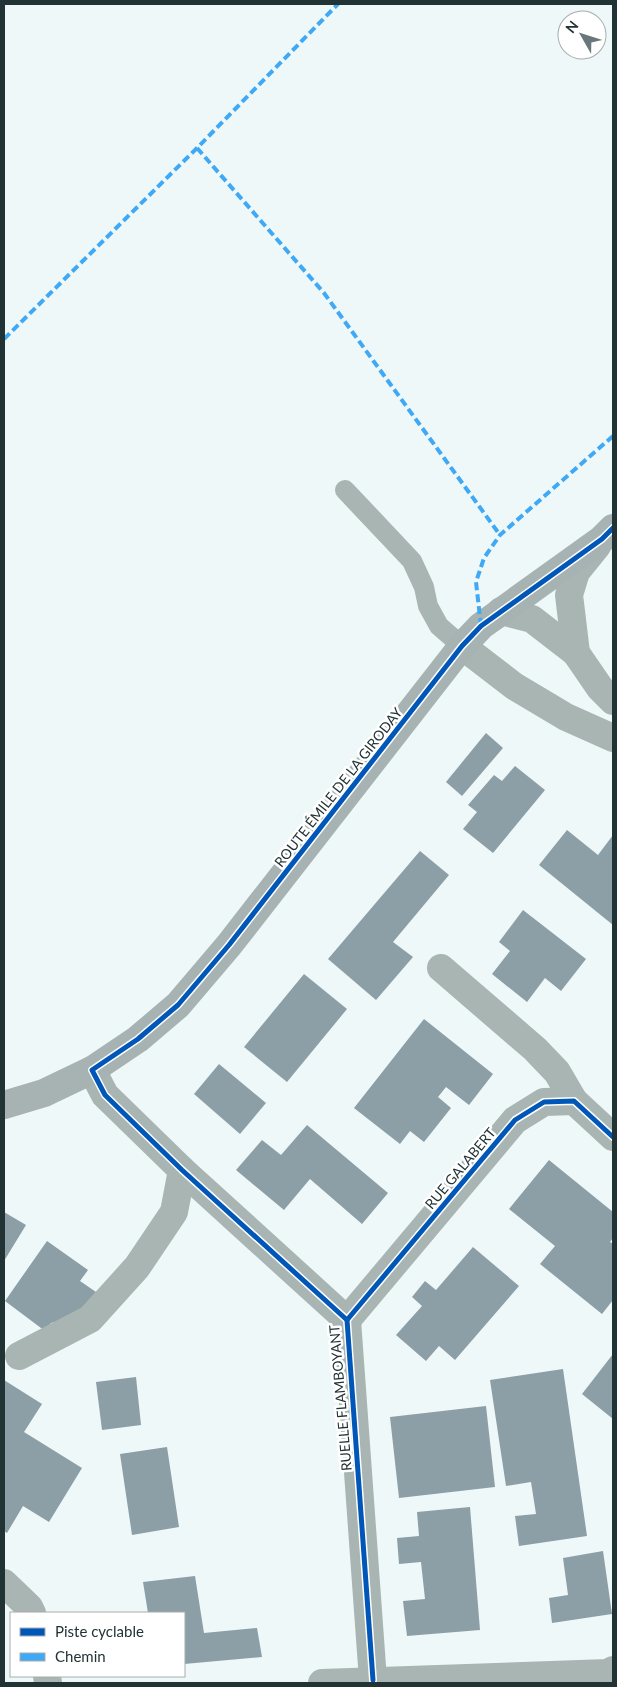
<svg xmlns="http://www.w3.org/2000/svg" width="617" height="1687" viewBox="0 0 617 1687" font-family="Lato,sans-serif">
<style>
.building{fill:#8c9ea6}
.lines{fill:none;stroke-linecap:round;stroke-linejoin:round}
.service{stroke:#a9b5b2;stroke-width:20}
.minor{stroke:#a9b5b2;stroke-width:28}
.tertiary{stroke:#a9b5b2;stroke-width:28}
.secondary{stroke:#a7b3b2;stroke-width:28}
.quiet{stroke:#3fa9f5;stroke-width:4;stroke-dasharray:8 4;stroke-linecap:butt}
.cycleway-casing{stroke:#fff;stroke-width:8}
.cycleway{stroke:#0057b8;stroke-width:5}
.labels{text-anchor:middle;dominant-baseline:central;stroke-width:5;stroke-linejoin:round;paint-order:stroke}
.street-label{font-size:14px;fill:#223335;stroke:#fff}
</style>
<rect width="100%" height="100%" fill="#eef8f9"/>
<g class="building">
<path d="M486 733 503 748 462 796 446 782Z"/>
<path d="M515 766 545 790 493 853 463 829 477 812 468 805 494 775 502 781Z"/>
<path d="M567 830 598 855 613 835V925L539 865Z"/>
<path d="M420 851 449 875 393 942 413 957 376 1000 328 959Z"/>
<path d="M523 910 586 959 561 991 545 978 527 1002 492 974 510 951 499 942Z"/>
<path d="M304 974 347 1009 287 1082 244 1047Z"/>
<path d="M424 1019 493 1074 469 1105 446 1087 438 1097 451 1108 424 1142 410 1131 400 1144 354 1108Z"/>
<path d="M219 1064 266 1103 240 1134 194 1094Z"/>
<path d="M307 1125 388 1193 362 1224 310 1179 284 1210 236 1170 262 1140 281 1155Z"/>
<path d="M549 1160 613 1212V1238L610 1242 613 1244V1300L602 1314 540 1264 555 1246 509 1209Z"/>
<path d="M4 1212 26 1225 4 1261Z"/>
<path d="M47 1241 88 1270 80 1281 96 1292 78 1316 51 1323 45 1331 5 1301Z"/>
<path d="M473 1247 519 1286 455 1360 439 1346 426 1361 396 1335 422 1306 412 1297 425 1281 436 1290Z"/>
<path d="M613 1354V1419L582 1394Z"/>
<path d="M563 1369 587 1536 519 1546 515 1516 536 1514 531 1482 506 1486 490 1380Z"/>
<path d="M136 1377 141 1425 102 1430 96 1382Z"/>
<path d="M4 1380 42 1404 24 1432 82 1468 49 1522 23 1506 7 1533 4 1531Z"/>
<path d="M486 1406 495 1487 399 1498 390 1417Z"/>
<path d="M167 1447 179 1527 132 1535 120 1454Z"/>
<path d="M470 1507 480 1630 407 1636 403 1601 425 1599 421 1562 399 1564 397 1538 419 1536 417 1512Z"/>
<path d="M603 1551 612 1614 552 1623 549 1598 568 1595 563 1558Z"/>
<path d="M195 1576 204 1633 257 1628 262 1657 184 1664V1613H148L143 1582Z"/>
</g>
<g class="lines">
<path class="service" d="M345 490 412 561 424 587 428 606 439 626 462 646"/>
<g class="minor">
<path d="M441 968 535 1049 557 1072 574 1101"/>
<path d="M92 1070 105 1095 182 1170 347 1320 373 1680"/>
<path d="M347 1320 515 1120 544 1102 574 1101 613 1137"/>
<path d="M19 1356 90 1319 137 1267 174 1212 182 1170"/>
<path d="M4 1583 29 1607 32 1613"/>
<path d="M47 1676 48 1683"/>
<path d="M322 1683 608 1673 613 1670"/>
</g>
<g class="tertiary">
<path d="M501 611 532 619 576 653 600 688 613 701"/>
<path d="M462 646 514 686 566 717 613 738"/>
<path d="M576 653 569 595 576 572 597 546"/>
</g>
<path class="secondary" d="M4 1105 44 1093 92 1070 138 1039 178 1005 229 945 462 646 481 626 602 539 613 528"/>
<g class="quiet">
<path d="M197 148 324 293 500 535"/>
<path d="M4 339 197 148 338 4"/>
<path d="M481 626 476 582 484 558 500 535 613 436"/>
</g>
<defs>
<g id="cycleway">
<path d="M347 1320 515 1120 544 1102 574 1101 613 1137"/>
<path d="M373 1680 347 1320 182 1170 105 1095 92 1070 138 1039 178 1005 229 945 462 646 481 626 602 539 613 528"/>
</g>
</defs>
<use href="#cycleway" class="cycleway-casing"/>
<use href="#cycleway" class="cycleway"/>
</g>
<g class="labels">
<g class="street-label">
<text transform="translate(338 787) rotate(-52)">ROUTE ÉMILE DE LA GIRODAY</text>
<text transform="translate(460 1168) rotate(-50)">RUE GALABERT</text>
<text transform="translate(340 1398) rotate(-95)">RUELLE FLAMBOYANT</text>
</g>
</g>
<rect width="617" height="1687" fill="none" stroke="#223335" stroke-width="10"/>
<rect x="10" y="1612" width="175" height="65" fill="#ffffff" stroke="#a7adae"/>
<rect x="20" y="1628" width="25" height="8" fill="#0057b8" stroke="#a7adae"/>
<text x="55" y="1637" font-size="15" fill="#223335">Piste cyclable</text>
<rect x="20" y="1653" width="25" height="8" fill="#3fa9f5" stroke="#a7adae"/>
<text x="55" y="1662" font-size="15" fill="#223335">Chemin</text>
<g transform="translate(582 35) rotate(309)"><circle r="24" fill="#ffffff" stroke="#a7adae"/>
<path d="M0-4L9 19L0 12L-9 19Z" fill="#69787a"/>
<text y="-8" font-size="14" font-weight="bold" text-anchor="middle" fill="#223335">N</text>
</g>
</svg>
